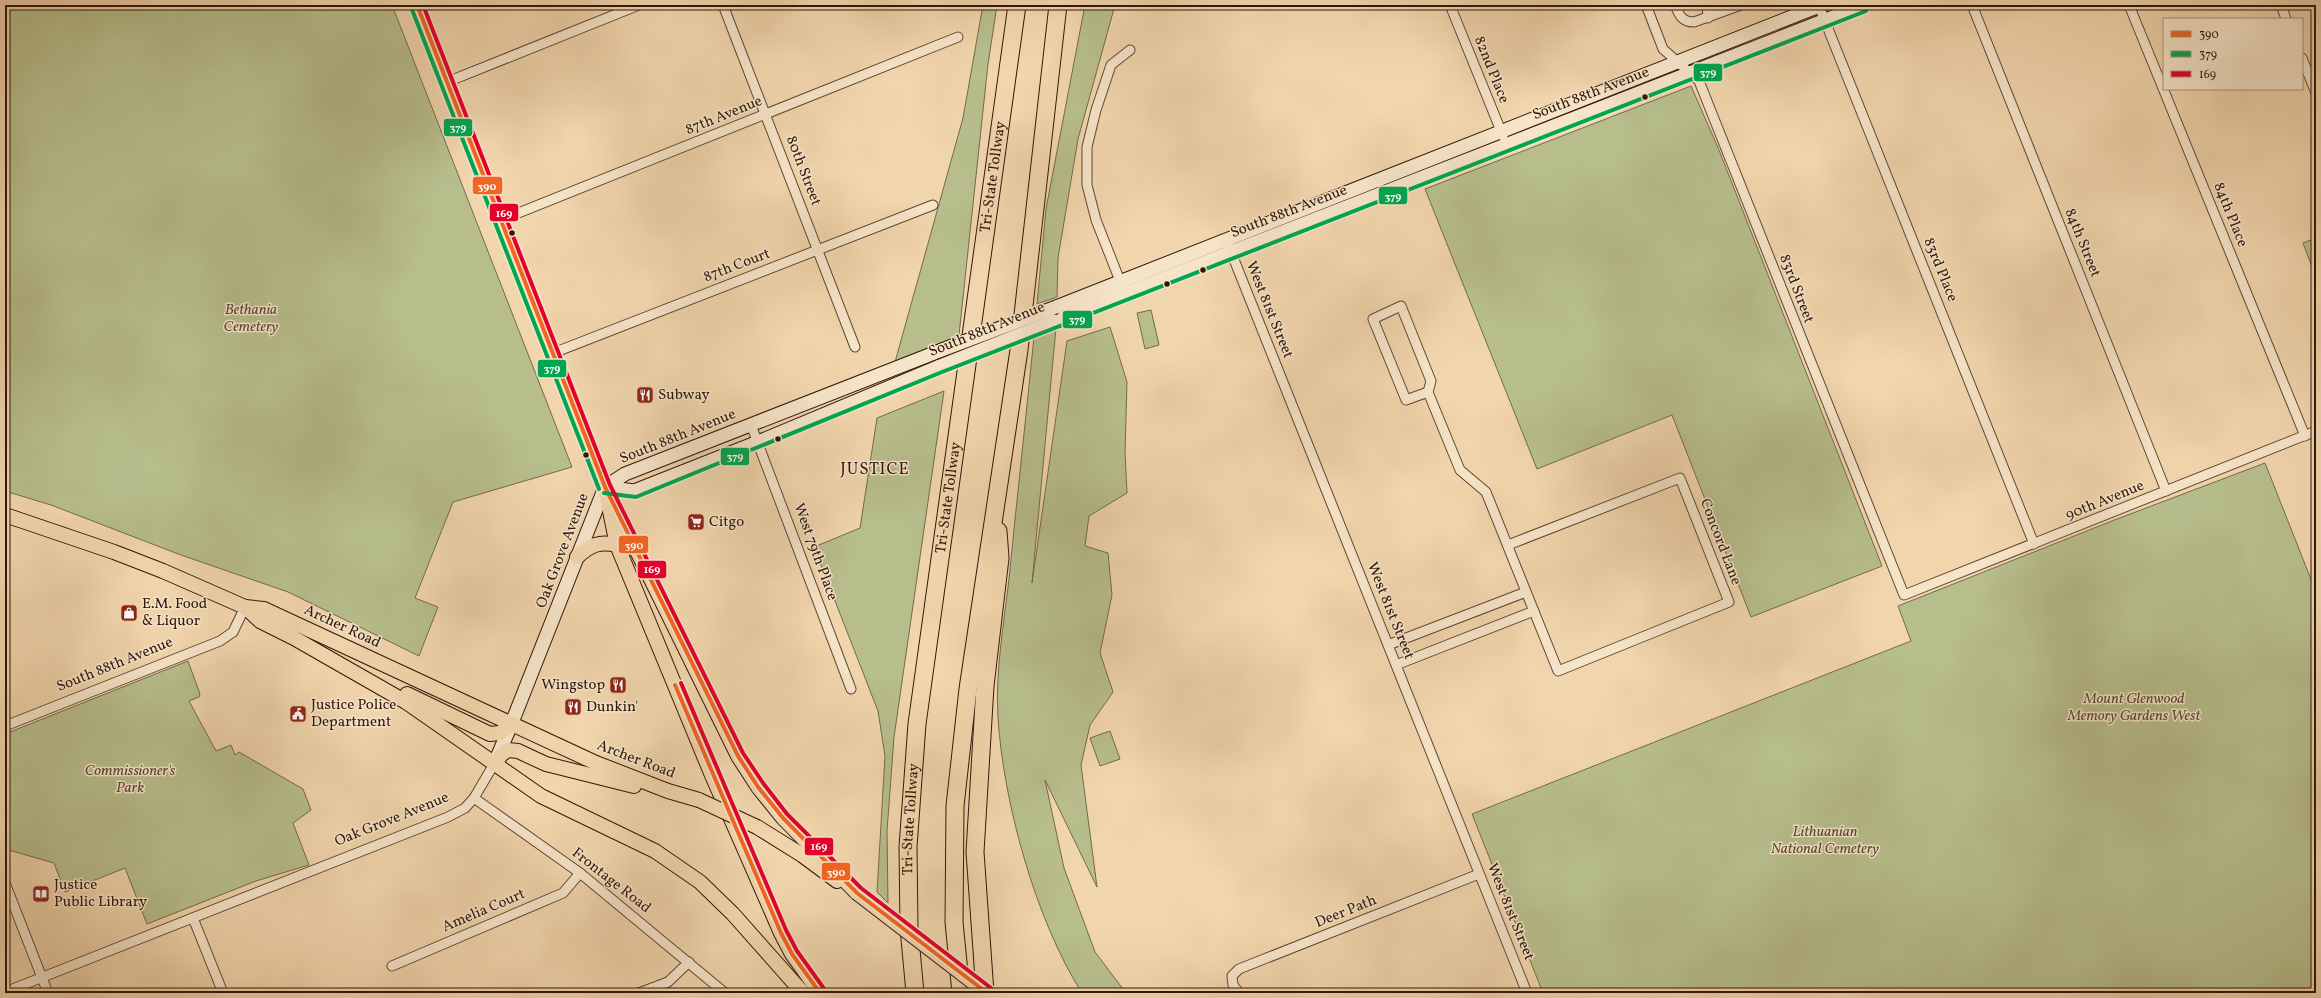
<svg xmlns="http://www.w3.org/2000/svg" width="2321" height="998" viewBox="0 0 2321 998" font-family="Vollkorn,serif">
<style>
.green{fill:#b7be8c;stroke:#746a4b}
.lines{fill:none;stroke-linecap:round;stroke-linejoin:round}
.street-casing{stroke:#604632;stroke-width:11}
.secondary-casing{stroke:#30160a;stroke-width:15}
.primary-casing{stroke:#30160a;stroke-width:16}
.highway-casing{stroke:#30160a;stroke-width:19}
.street{stroke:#f6e4c9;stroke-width:9}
.secondary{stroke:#f6e4c9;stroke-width:13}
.primary{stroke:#f1d5ac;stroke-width:14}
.highway{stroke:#f1d5ac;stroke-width:17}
.secondary-bridge-casing{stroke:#30160a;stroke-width:15;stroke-linecap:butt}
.primary-bridge-casing{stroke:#30160a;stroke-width:16;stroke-linecap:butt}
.secondary-bridge{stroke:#f6e4c9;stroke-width:13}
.primary-bridge{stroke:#f1d5ac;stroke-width:14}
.bus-1-casing{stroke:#f6e4c9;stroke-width:7}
.bus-2-casing{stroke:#f6e4c9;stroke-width:7}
.bus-3-casing{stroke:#f6e4c9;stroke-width:7}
.bus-1{stroke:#f26522;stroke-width:4}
.bus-2{stroke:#00a651;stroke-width:4}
.bus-3{stroke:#e4002b;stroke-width:4}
.bus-dot{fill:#30160a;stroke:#f6e4c9;stroke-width:1.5}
.labels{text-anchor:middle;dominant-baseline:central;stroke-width:3;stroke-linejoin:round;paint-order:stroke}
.street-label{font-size:15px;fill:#30160a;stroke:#f6e4c9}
.park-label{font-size:15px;font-style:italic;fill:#584831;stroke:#f6e4c9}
.poi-label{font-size:15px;fill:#30160a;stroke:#f6e4c9;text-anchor:start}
.quarter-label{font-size:17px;letter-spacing:1px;fill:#30160a;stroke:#f6e4c9}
.line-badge{stroke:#f6e4c9;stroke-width:1.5}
.badge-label{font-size:11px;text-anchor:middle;font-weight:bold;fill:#fff}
</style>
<rect width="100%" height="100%" fill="#f1d5ac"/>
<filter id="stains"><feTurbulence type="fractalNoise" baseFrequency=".005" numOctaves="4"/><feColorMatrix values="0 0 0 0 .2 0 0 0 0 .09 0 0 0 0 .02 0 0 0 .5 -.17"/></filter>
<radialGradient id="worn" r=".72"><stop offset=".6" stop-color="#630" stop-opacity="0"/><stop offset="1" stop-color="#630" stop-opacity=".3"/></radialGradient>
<g class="green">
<path d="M5 5H392L572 467 453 502 415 598 438 607 419 656 288 592 181 555 51 505 5 491Z"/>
<path d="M983 5H997L988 64 959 335 895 362 963 118Z"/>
<path d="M1085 5H1115L1078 139 1058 258 1057 297 1037 304 1046 209Z"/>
<path d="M1691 86 1719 150 1882 566 1751 617 1672 415 1537 469 1425 189Z"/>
<path d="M2316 238V278L2303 243Z"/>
<path d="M1151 310 1159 345 1145 349 1137 313Z"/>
<path d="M1110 327 1127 382 1125 452 1127 493 1089 516 1085 546 1108 553 1112 595 1100 653 1113 692 1090 725 1081 765 1097 887 1045 780 1064 868 1095 952 1126 993H1082C1036 921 1003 802 998 717 995 673 1004 623 1009 579 1017 498 1026 417 1034 337L1056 328 1032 583 1067 341Z"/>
<path d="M944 391 894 737 887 831 888 903 877 892 885 756 878 711 814 547 860 528 877 418Z"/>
<path d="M2265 463 2316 592V993H1543L1472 814 1911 641 1898 606 2117 519Z"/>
<path d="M188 661 200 694 199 697 189 701 216 751 231 745 235 755 239 752 303 789 311 810 293 823 309 865 256 881 147 924 125 868 65 892 54 863 5 849V734Z"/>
<path d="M1110 731 1120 759 1100 766 1090 738Z"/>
</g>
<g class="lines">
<defs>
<g id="street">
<path d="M723 5 855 347"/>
<path d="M1450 5 1503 136"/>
<path d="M1646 5 1663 49 1699 81 1904 595 2316 431"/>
<path d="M1675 5C1679 15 1682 22 1694 22L1741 5"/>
<path d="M1707 5 1708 18"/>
<path d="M1972 5 2166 491"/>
<path d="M2129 5 2305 436"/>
<path d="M2281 5 2286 19"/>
<path d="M1819 6 2034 544"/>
<path d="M2302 58 2316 93"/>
<path d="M447 82 639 5"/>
<path d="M501 220 958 37"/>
<path d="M1229 247 1527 993"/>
<path d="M1122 286 1096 220 1087 185V147L1096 110 1111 65 1130 50"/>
<path d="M553 353 933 205"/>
<path d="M1428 392 1406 400 1373 319 1401 306 1431 381 1428 392 1460 470 1486 492 1558 671 1729 602 1680 478 1508 545"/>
<path d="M751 425 851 689"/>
<path d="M1388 645 1526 592"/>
<path d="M1396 665 1534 611"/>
<path d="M5 726 220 641 233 632 245 607"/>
<path d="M474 798 580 873 725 993"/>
<path d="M5 883 48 993"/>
<path d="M193 918 223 993"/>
<path d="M392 966 563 893 580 873"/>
<path d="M5 992 448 817 465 808 474 798 494 764"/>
<path d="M639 993 668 982 689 962"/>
<path d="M1239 993 1233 985 1232 976 1239 969 1479 874"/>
</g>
<g id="secondary">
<path d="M417 5 605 487"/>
<path d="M1056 307 1822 5"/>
<path d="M1054 321 1864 5"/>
<path d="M605 487 625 474 942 350"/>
<path d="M605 487 634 491 758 442 940 366"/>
<path d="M495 762 511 725 605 487"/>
</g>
<g id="primary">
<path d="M605 487 617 545 711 773 781 933 792 954 820 993"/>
<path d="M611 498 738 756 758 787 783 818 857 893"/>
<path d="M5 515 114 552 163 571 245 607 260 621 294 638 406 702 541 796 655 851 700 882 733 914 803 993"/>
<path d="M577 557C590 545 599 541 617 545"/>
<path d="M245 607 264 609 596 763 668 791 699 800"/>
<path d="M407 694 490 734 500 733 511 725"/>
<path d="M494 764 502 754 508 750 518 751 546 764 634 786"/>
<path d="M757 827 802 855 837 881"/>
</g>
<g id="highway">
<path id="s1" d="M915 993 909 928 908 847 917 724 1017 5"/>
<path d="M961 993 954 922 955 806 968 689 1019 350 1058 5"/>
<path d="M985 993 975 852 985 686 1000 558 998 531"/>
</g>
</defs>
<use href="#street" class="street-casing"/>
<use href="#secondary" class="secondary-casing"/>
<use href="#primary" class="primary-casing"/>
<use href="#highway" class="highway-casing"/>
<use href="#street" class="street"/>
<use href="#secondary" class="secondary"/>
<use href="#primary" class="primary"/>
<use href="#highway" class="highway"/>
<defs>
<g id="secondary-bridge">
<path d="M942 350 1056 307"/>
<path d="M940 366 1054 321"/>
</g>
<g id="primary-bridge">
<path d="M699 800 757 827"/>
<path d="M857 893 987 993"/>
</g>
</defs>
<use href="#secondary-bridge" class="secondary-bridge-casing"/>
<use href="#primary-bridge" class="primary-bridge-casing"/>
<use href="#secondary-bridge" class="secondary-bridge"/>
<use href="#primary-bridge" class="primary-bridge"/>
<defs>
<g id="bus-1">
<path d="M417 5 605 487 738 756 758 787 783 818 857 893 987 993"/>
<path d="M675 685 781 933 792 954 820 993"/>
</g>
<g id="bus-2">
<path d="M411 7 599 489"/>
<path d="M604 493 636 497 942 372 1866 11"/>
</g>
<g id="bus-3">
<path d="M423 5 610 485 743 753 763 783 787 814 861 888 991 988"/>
<path d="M681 683 786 930 797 951 825 990"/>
</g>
</defs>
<use href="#bus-1" class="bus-1-casing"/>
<use href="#bus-2" class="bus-2-casing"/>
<use href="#bus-3" class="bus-3-casing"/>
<use href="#bus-1" class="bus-1"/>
<use href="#bus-2" class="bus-2"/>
<use href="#bus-3" class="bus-3"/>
</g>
<defs>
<symbol id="restaurant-square" viewBox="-11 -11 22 22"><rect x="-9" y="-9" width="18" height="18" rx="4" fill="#8f2418" stroke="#f6e4c9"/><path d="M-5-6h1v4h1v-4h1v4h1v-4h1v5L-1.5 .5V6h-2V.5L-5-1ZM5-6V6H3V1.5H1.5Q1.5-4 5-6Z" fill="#fff"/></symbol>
<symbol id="supermarket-square" viewBox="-11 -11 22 22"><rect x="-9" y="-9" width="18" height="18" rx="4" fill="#8f2418" stroke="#f6e4c9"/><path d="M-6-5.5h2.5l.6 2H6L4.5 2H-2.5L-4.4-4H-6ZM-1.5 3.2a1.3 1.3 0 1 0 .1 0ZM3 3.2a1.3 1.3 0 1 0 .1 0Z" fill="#fff"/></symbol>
<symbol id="shop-square" viewBox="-11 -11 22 22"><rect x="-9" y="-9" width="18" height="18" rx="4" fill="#8f2418" stroke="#f6e4c9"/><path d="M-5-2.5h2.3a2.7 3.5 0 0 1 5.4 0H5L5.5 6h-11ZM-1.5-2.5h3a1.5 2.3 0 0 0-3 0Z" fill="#fff"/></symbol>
<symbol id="civic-square" viewBox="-11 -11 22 22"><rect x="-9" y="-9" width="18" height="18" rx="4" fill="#8f2418" stroke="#f6e4c9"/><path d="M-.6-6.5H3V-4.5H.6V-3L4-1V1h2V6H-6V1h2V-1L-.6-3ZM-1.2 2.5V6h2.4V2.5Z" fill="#fff"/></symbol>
<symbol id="library-square" viewBox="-11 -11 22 22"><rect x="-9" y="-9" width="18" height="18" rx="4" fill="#8f2418" stroke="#f6e4c9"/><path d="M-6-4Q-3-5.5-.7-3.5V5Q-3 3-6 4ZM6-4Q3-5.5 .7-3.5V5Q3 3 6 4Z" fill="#fff"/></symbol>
</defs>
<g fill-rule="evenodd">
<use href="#restaurant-square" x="635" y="385" width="20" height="20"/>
<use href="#supermarket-square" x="686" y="512" width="20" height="20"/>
<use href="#shop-square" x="119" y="603" width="20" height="20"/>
<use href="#restaurant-square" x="608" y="675" width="20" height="20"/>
<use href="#restaurant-square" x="563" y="697" width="20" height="20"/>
<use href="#civic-square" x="288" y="704" width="20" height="20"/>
<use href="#library-square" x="31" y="884" width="20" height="20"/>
</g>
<g class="bus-dot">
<circle cx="1645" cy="97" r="3.5"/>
<circle cx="512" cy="233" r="3.5"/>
<circle cx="1203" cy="270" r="3.5"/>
<circle cx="1167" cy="284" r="3.5"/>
<circle cx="778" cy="439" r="3.5"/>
<circle cx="586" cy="455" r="3.5"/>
</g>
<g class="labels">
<g class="street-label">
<text transform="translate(1491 70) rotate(68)">82nd Place</text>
<text transform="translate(1591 94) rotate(-21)">South 88th Avenue</text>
<text transform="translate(724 116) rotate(-22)">87th Avenue</text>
<text transform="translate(803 171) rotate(69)">80th Street</text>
<text stroke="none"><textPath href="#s1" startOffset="822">Tri-State Tollway</textPath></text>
<text transform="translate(1289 212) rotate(-21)">South 88th Avenue</text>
<text transform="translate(2230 215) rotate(68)">84th Place</text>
<text transform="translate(2082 243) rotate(68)">84th Street</text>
<text transform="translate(737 266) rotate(-21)">87th Court</text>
<text transform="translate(1940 270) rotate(68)">83rd Place</text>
<text transform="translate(1796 289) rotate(69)">83rd Street</text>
<text transform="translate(1269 310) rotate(68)">West 81st Street</text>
<text transform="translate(987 330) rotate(-22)">South 88th Avenue</text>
<text transform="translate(678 437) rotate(-22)">South 88th Avenue</text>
<text stroke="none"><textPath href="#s1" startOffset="498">Tri-State Tollway</textPath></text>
<text transform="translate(2105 501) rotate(-22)">90th Avenue</text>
<text transform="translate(1720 542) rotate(69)">Concord Lane</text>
<text transform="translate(563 551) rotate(-69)">Oak Grove Avenue</text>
<text transform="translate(815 552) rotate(70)">West 79th Place</text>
<text transform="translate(1390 611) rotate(68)">West 81st Street</text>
<text transform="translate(342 627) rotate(25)">Archer Road</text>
<text transform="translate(115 665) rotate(-22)">South 88th Avenue</text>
<text transform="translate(636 760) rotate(21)">Archer Road</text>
<text transform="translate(392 820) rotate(-22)">Oak Grove Avenue</text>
<text stroke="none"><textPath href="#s1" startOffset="174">Tri-State Tollway</textPath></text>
<text transform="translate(611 881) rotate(38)">Frontage Road</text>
<text transform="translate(484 911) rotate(-23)">Amelia Court</text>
<text transform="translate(1346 912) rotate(-22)">Deer Path</text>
<text transform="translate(1510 912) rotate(68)">West 81st Street</text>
</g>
<g class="park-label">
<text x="251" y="310">Bethania<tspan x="251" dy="17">Cemetery</tspan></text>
<text x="2134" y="699">Mount Glenwood<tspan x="2134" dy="17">Memory Gardens West</tspan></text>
<text x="130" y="771">Commissioner's<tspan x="130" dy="17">Park</tspan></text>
<text x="1825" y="832">Lithuanian<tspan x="1825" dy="17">National Cemetery</tspan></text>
</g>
<g class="poi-label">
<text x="658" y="395">Subway</text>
<text x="709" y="522">Citgo</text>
<text x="142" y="604">E.M. Food<tspan x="142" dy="17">&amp; Liquor</tspan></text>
<text x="605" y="685" text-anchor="end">Wingstop</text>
<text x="311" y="705">Justice Police<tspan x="311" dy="17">Department</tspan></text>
<text x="586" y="707">Dunkin'</text>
<text x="54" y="885">Justice<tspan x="54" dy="17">Public Library</tspan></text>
</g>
<g class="quarter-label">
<text x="875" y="469">JUSTICE</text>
</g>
</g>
<g class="line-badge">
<rect x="1693" y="63" width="30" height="19" rx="4" fill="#00a651"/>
<rect x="443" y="118" width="30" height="19" rx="4" fill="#00a651"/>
<rect x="472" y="176" width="31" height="19" rx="4" fill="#f26522"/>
<rect x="1378" y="186" width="30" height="19" rx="4" fill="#00a651"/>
<rect x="489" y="203" width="30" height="19" rx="4" fill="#e4002b"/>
<rect x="1062" y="310" width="31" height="19" rx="4" fill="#00a651"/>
<rect x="537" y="359" width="30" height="19" rx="4" fill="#00a651"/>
<rect x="720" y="447" width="30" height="19" rx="4" fill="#00a651"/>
<rect x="618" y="535" width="31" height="19" rx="4" fill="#f26522"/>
<rect x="637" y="560" width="30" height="19" rx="4" fill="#e4002b"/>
<rect x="804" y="837" width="30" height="19" rx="4" fill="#e4002b"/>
<rect x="821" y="862" width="30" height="19" rx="4" fill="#f26522"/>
</g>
<g class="badge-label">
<text x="1708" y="76">379</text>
<text x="458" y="131">379</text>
<text x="487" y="190">390</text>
<text x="1393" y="200">379</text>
<text x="504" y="217">169</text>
<text x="1077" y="323">379</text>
<text x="552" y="372">379</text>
<text x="735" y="460">379</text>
<text x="634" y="549">390</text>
<text x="652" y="573">169</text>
<text x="819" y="850">169</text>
<text x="836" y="876">390</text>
</g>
<rect width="2321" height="998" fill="none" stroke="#f1d5ac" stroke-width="20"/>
<rect x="6" y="6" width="2309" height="986" fill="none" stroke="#30160a" stroke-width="2"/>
<rect x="10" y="10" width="2301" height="978" fill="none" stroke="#30160a"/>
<rect x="2163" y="18" width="140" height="72" fill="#f6e4c9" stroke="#a7927d"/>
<rect x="2171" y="31" width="20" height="6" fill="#f26522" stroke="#a7927d"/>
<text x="2199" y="38" font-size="12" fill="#30160a">390</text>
<rect x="2171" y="51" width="20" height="6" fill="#00a651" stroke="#a7927d"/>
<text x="2199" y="58" font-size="12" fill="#30160a">379</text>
<rect x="2171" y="71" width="20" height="6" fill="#e4002b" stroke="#a7927d"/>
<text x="2199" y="78" font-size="12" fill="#30160a">169</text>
<rect width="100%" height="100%" filter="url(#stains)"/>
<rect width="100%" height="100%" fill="url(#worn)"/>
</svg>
